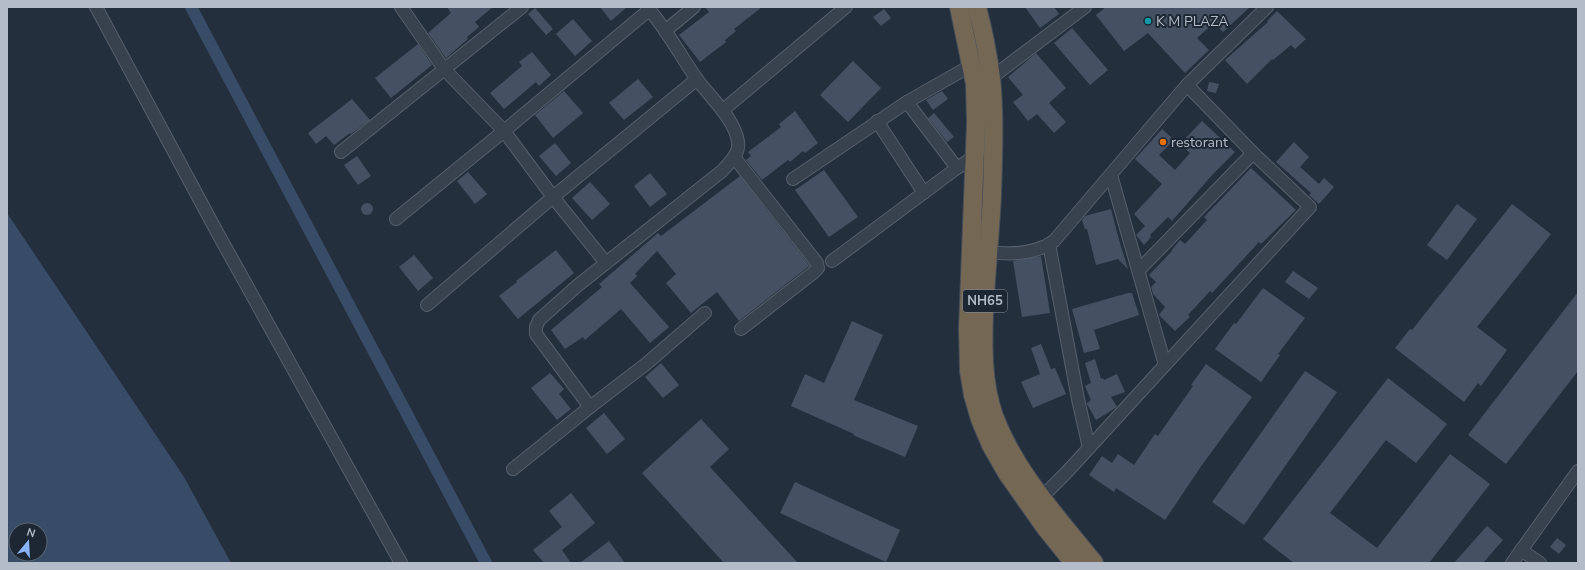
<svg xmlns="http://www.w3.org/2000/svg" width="1585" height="570" viewBox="0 0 1585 570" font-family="'Nunito Sans',sans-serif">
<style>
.water{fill:#394c67;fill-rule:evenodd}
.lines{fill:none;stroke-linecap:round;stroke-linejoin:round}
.canal{stroke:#394c67;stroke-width:12}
.building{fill:#455162}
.minor-casing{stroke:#565f6c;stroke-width:14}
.highway-casing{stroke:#434c59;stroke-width:20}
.minor{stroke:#38414e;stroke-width:12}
.highway{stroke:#746855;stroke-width:18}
.culture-dot{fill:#0f9aa8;stroke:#1d2633;stroke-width:1.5}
.food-dot{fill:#e8710a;stroke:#1d2633;stroke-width:1.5}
.labels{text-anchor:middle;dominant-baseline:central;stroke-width:4;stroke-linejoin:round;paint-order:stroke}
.shield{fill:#1d2633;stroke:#878f9c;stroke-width:1}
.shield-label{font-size:13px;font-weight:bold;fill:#b4bcc9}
.poi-label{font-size:14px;fill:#b4bcc9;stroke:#1d2633;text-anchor:start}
</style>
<rect width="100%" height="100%" fill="#242f3e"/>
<path class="water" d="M7 213 184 477 231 563H7ZM16 530H40V554H16Z"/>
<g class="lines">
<path class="canal" d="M191 7 486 563"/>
</g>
<g class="building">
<path d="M447 7H493L475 22 479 27 467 37 468 39 446 58 428 33 451 13Z"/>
<path d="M600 7H627L611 21Z"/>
<path d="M705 7H762L734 29 736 31 725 40 726 42 700 62 679 35 709 12Z"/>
<path d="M1025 7H1054L1059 14 1040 28Z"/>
<path d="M1106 7H1250L1223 32 1214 23 1197 38 1209 50 1185 73 1148 33 1124 51 1096 15Z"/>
<path d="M535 8 553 29 546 35 528 14Z"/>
<path d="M884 9 891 18 881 26 873 17Z"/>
<path d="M1277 11 1306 39 1295 49 1291 45 1273 60 1272 59 1247 84 1225 60 1268 22 1267 21Z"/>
<path d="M573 19 592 41 575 56 556 34Z"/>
<path d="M1072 28 1108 70 1090 85 1054 43Z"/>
<path d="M418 44 432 65 391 98 375 78Z"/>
<path d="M532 52 551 75 539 86 536 82 504 109 490 93 522 66 519 62Z"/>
<path d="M1036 53 1066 88 1049 103 1066 122 1054 133 1037 114 1028 121 1013 102 1023 95 1008 77Z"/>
<path d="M853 61 881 88 848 122 820 95Z"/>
<path d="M638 79 653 97 624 120 609 103Z"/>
<path d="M1209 82 1219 84 1216 93 1207 91Z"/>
<path d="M564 91 583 113 553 138 535 115Z"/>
<path d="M942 91 948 99 933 110 926 100Z"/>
<path d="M352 99 370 120 351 134 350 133 334 145 326 136 316 144 308 133Z"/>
<path d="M795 111 818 143 805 153 803 151 790 162 788 160 762 180 746 160 751 156 748 152 781 127 779 124Z"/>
<path d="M934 113 954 137 947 142 928 118Z"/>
<path d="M1202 121 1235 152 1213 174 1172 221 1168 217 1150 235 1151 237 1144 245 1136 235 1145 226 1134 214 1162 184 1135 159 1162 129 1174 140 1159 155 1175 170 1190 153 1180 144Z"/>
<path d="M1294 142 1309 157 1300 167 1319 184 1324 178 1334 187 1319 204 1309 195 1311 193 1276 162Z"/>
<path d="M555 143 571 163 556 176 539 156Z"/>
<path d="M357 156 371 176 358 185 344 165Z"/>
<path d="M1251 168 1296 210 1261 244 1259 242 1212 293 1210 291 1188 315 1190 317 1175 331 1159 315 1165 307 1153 294 1151 287 1156 282 1149 275 1172 251V250L1180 240 1185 244 1207 220 1204 217Z"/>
<path d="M824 170 858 217 829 237 795 190Z"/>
<path d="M468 172 487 194 475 204 457 181Z"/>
<path d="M650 173 667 194 650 207 634 186Z"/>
<path d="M740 176 810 266 808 267 739 321 717 292 691 313 666 283 676 274 657 251 635 274 637 276 630 283 669 327 650 343 621 309 585 340 583 337 565 349 551 330 602 287 599 284 658 233 661 236Z"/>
<path d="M590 182 610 204 592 220 572 198Z"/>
<circle cx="367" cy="209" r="6"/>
<path d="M1457 204 1477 219 1447 260 1427 245Z"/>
<path d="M1512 204 1551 234 1477 327 1507 350 1481 386 1478 383 1464 402 1395 348 1410 329 1412 330Z"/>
<path d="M1111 209 1119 240 1128 269 1118 259 1096 265 1087 229H1085L1082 220 1085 216Z"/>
<path d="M556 250 574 273 518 319 499 296 517 282 516 281Z"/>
<path d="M414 255 433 278 418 291 399 267Z"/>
<path d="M1041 256 1050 313 1022 317 1013 261Z"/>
<path d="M1293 271 1318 288 1309 299 1285 282Z"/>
<path d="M1263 288 1305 318 1278 354 1280 355 1261 382 1215 349 1234 323 1236 324Z"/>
<path d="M1578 292V371L1506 464 1468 435Z"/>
<path d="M1128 293H1132L1139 315 1094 330 1100 349 1084 353 1072 309Z"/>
<path d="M852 321 883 335 854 400 918 426 905 457 853 435 854 434 791 406 805 374 824 383Z"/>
<path d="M1041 344 1051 369 1055 368 1066 394 1033 408 1021 382 1040 374 1031 348Z"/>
<path d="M1095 359 1101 379 1103 378 1104 380 1117 374 1125 392 1111 397 1117 407 1096 420 1087 404V403L1091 400 1085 386 1091 383 1085 363Z"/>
<path d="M661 363 679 385 663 398 645 377Z"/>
<path d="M1206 364 1252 397 1202 465 1165 520 1116 488 1114 492 1089 475 1102 456 1112 463 1118 454 1134 465 1155 434 1158 436 1193 386 1191 385Z"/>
<path d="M1305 371 1337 392 1244 525 1212 502Z"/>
<path d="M550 373 564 389 559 394 571 409 557 420 531 388Z"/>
<path d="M1388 378 1447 424 1416 463 1386 440 1330 513 1377 548 1450 454 1490 484 1429 563H1294L1263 539Z"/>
<path d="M604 413 625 439 607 454 586 428Z"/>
<path d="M701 419 729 449 710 467 798 563H724L642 473Z"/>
<path d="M795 482 900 530 886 562 780 513Z"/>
<path d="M571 493 595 523 562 550 571 563H544L533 550 562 527 549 511Z"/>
<path d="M1487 526 1503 540 1483 563H1454Z"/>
<path d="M1557 538 1566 545 1559 554 1550 547Z"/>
<path d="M609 541 625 563H580Z"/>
</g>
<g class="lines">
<defs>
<g id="minor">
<path d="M96 7 217 232 401 563"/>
<path d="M401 7 444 69 504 131 553 197 606 263"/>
<path d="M665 31 694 7"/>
<path d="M991 78 1085 7"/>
<path d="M907 102 957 168"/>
<path d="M723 110 846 7"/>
<path d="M877 121 924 193"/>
<path d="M341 152 522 7"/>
<path d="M734 157 817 263 818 268 813 273 741 329"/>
<path d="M1111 175 1165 365 1310 207 1253 153 1187 85"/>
<path d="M793 179 907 102 972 65"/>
<path d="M396 219 504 131 649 10"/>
<path d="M1049 244 1078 399 1089 448"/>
<path d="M987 252C1005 254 1025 255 1043 247 1047 246 1050 243 1054 241L1187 85 1267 7"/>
<path d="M832 261 957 168 976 156"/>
<path d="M1139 270 1253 153"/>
<path d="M427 305 553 197 697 79"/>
<path d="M590 407 536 334V327L539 320 577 286 722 171C729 163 740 154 738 142 735 119 709 96 696 78 680 55 666 28 647 7"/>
<path d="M513 469 590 407 646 364 705 313"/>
<path d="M1042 497 1066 473 1165 365"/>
<path d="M1521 550 1540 563"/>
<path d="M1512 563 1578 471"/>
</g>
<g id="highway">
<path d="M959 7 975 84 976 123 968 328 969 371 973 395 980 419 991 445 1007 473 1045 527 1074 563"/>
<path d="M977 7C983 30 988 55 991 78 995 117 993 157 992 196 990 235 986 273 984 311 983 346 982 382 994 416 1015 472 1057 517 1094 563"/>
</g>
</defs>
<use href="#minor" class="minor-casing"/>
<use href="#highway" class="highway-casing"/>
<use href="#minor" class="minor"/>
<use href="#highway" class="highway"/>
</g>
<circle class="culture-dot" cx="1148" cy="21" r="4"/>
<circle class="food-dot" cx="1163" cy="142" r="4"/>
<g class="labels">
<rect class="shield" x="963" y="290" width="44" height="22" rx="3"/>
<g class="shield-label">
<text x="985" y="301">NH65</text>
</g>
<g class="poi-label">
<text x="1156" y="21">K M PLAZA</text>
<text x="1171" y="142">restorant</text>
</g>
</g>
<rect width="1585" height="570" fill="none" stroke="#b4bcc9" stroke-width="16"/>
<g transform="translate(28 542) rotate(18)"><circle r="19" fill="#1d2633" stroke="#59626f"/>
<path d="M0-3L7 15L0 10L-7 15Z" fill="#8ab4f8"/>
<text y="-6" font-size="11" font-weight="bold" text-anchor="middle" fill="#b4bcc9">N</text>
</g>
</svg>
